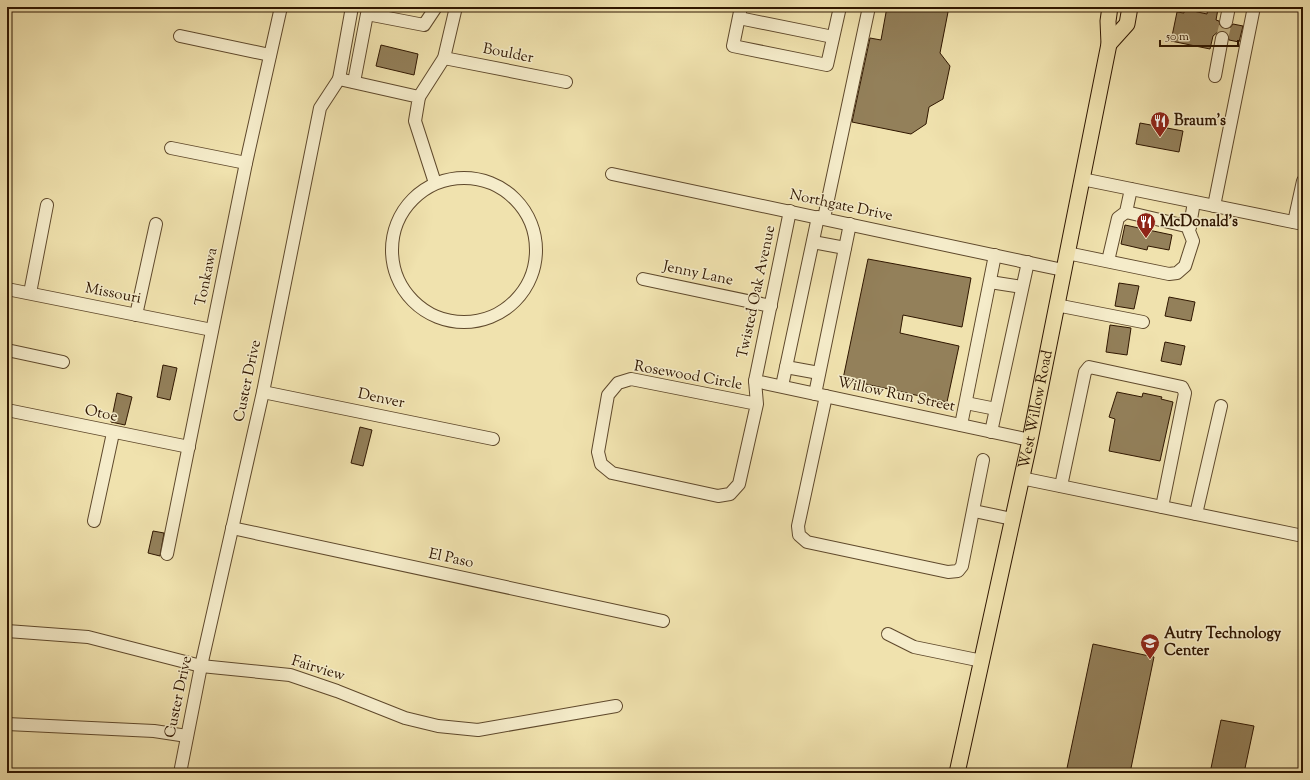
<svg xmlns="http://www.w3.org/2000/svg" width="1310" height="780" viewBox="0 0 1310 780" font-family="'Sorts Mill Goudy',serif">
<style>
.building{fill:#93805a;stroke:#2f1600}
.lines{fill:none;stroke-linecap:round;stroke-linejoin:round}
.minor-tunnel{stroke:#c9b98b;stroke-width:12;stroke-dasharray:12 6;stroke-linecap:butt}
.minor-casing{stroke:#5f492c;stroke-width:14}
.major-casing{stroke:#2f1600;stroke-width:17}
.minor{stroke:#f5ecca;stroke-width:12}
.major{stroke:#f0e2ae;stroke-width:15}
.labels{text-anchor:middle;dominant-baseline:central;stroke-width:3;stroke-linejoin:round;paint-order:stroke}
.street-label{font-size:15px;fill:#2f1600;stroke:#f5ecca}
.poi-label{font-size:15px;font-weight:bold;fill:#2f1600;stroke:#f5ecca;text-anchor:start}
</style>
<rect width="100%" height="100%" fill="#f0e2ae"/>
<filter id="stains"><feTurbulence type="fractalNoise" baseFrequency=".005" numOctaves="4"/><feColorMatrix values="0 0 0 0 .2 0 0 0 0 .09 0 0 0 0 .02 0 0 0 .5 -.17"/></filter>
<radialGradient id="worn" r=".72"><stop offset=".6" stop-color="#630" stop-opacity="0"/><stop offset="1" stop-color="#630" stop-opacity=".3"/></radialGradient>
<g class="building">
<path d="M887 7H949L940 53 950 66 943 99 929 107 926 124 911 134 852 122 870 38 881 40Z"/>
<path d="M1208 7 1218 9 1216 20 1219 21 1221 28 1229 29 1233 24 1243 26 1239 42 1229 40 1227 33 1223 31H1219L1213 36 1210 49 1171 41 1177 12 1184 13V9L1207 14Z"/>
<path d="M381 45 418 54 414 75 376 66Z"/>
<path d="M1140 123 1183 131 1179 152 1136 144Z"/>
<path d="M1125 225 1172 235 1169 250 1148 246 1147 250 1121 244Z"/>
<path d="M868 259 971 278 962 327 903 315 900 333 959 346 947 402 843 379Z"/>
<path d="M1119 283 1139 286 1134 309 1115 306Z"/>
<path d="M1169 297 1195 302 1191 321 1165 316Z"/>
<path d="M1110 325 1131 328 1127 355 1106 352Z"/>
<path d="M1165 342 1185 346 1181 365 1161 361Z"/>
<path d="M163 365 177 368 170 400 157 397Z"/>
<path d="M1117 392 1142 397 1143 393 1162 397 1161 399 1173 402 1160 461 1109 451 1115 419 1109 417Z"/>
<path d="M117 393 132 397 125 425 111 422Z"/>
<path d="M360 427 372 430 363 466 351 463Z"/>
<path d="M153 531 164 533 160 556 148 553Z"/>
<path d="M1093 644 1154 657 1130 773H1066Z"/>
<path d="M1221 720 1254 726 1244 773H1210Z"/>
</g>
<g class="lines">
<path class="minor-tunnel" d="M1222 38 1226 22"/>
<defs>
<g id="minor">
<path d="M741 7 733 46 827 65 840 7"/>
<path d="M739 18 833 37"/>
<path d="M1226 22 1229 7"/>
<path d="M180 36 270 55"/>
<path d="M444 58 566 82"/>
<path d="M1215 76 1222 38"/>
<path d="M339 79 352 7"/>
<path d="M354 82 367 14 424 25 436 7"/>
<path d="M419 97 444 58 456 7"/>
<path d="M171 148 246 163"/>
<path d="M612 174 1063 270"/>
<circle cx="464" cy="250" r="72"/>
<path d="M1082 179 1303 224"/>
<path d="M1214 206 1254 7"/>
<path d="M1126 212 1190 227"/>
<path d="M824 218 869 7"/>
<path d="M1294 222 1303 181"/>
<path d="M813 242 845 248"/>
<path d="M1067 253 1169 274 1177 273 1185 266 1193 241 1189 231 1194 202"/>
<path d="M1108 261 1118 218 1126 212 1131 189"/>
<path d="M643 279 771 306"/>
<path d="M990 282 1022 287"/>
<path d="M7 289 212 330"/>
<path d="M30 293 47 205"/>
<path d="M1056 305 1143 322"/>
<path d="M136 315 156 224"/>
<path d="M7 350 63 362"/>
<path d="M786 367 819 373"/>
<path d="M755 381 1030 440"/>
<path d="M782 386 818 217"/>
<path d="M263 392 493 439"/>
<path d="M815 394 850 224"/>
<path d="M826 396 798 526 799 535 807 542 948 572 958 571 962 566 983 460"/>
<path d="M966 403 996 409"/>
<path d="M757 404 631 379 618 383 608 395 598 452 601 464 612 473 718 496 730 494 739 484 757 404 755 381 790 211"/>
<path d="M7 410 189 447"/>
<path d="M961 425 995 255"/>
<path d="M991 432 1028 262"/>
<path d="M1021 478 1303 536"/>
<path d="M1061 486 1085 372 1089 367 1182 387 1185 393 1162 507"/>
<path d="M974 511 1012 519"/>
<path d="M1196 514 1221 406"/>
<path d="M94 521 113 433"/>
<path d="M232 528 663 621"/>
<path d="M167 554 246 163 281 7"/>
<path d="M7 631 88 637 201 666 290 675 337 691 405 718 438 726 478 730 616 706"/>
<path d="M888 634 914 647 982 661"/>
<path d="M7 724 154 731 187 736"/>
<path d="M180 773 201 666 263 392 320 108 339 79 419 97 415 121 435 183"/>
</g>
<g id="major">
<path d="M1109 44 1127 24 1130 7"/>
<path id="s1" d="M957 773 1030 440 1105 64 1109 44 1108 21 1110 7"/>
</g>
</defs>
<use href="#minor" class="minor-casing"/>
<use href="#major" class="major-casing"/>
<use href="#minor" class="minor"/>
<use href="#major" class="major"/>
</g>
<defs>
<symbol id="restaurant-pin" viewBox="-11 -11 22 30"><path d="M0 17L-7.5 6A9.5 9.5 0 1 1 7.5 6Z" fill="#8f2418" stroke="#f5ecca"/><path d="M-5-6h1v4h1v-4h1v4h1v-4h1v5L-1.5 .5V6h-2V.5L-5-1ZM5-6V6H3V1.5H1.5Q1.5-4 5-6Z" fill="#fff"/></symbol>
<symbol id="university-pin" viewBox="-11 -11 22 30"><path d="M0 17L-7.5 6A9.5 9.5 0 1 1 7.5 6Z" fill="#8f2418" stroke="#f5ecca"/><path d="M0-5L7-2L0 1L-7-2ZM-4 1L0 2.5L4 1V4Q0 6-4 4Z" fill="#fff"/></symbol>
</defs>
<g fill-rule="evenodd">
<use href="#restaurant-pin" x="1149" y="110" width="22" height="30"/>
<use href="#restaurant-pin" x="1135" y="211" width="22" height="30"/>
<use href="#university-pin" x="1139" y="632" width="22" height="30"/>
</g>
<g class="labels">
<g class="street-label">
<text transform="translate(508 54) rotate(11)">Boulder</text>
<text transform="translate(841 206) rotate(12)">Northgate Drive</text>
<text transform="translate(698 274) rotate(12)">Jenny Lane</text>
<text transform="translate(207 277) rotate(-78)">Tonkawa</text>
<text transform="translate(757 292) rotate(-78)">Twisted Oak Avenue</text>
<text transform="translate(113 294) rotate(11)">Missouri</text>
<text transform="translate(688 376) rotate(10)">Rosewood Circle</text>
<text transform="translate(248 381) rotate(-78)">Custer Drive</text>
<text transform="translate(896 395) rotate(12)">Willow Run Street</text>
<text transform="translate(381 399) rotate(12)">Denver</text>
<text stroke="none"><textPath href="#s1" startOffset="372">West Willow Road</textPath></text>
<text transform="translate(101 414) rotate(12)">Otoe</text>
<text transform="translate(451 559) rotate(12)">El Paso</text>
<text transform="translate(318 669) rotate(17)">Fairview</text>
<text transform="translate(179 697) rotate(-78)">Custer Drive</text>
</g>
<g class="poi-label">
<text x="1174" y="121">Braum's</text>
<text x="1160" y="222">McDonald's</text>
<text x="1164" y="634">Autry Technology<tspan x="1164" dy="17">Center</tspan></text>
</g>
</g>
<rect width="1310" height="780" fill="none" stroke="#f0e2ae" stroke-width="24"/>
<rect x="8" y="8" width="1294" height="764" fill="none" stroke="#2f1600" stroke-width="2"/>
<rect x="12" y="12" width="1286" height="756" fill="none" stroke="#2f1600"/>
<path d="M1160 40v6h78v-6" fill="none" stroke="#2f1600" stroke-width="2"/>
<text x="1166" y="40" font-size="12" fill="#2f1600" stroke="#f5ecca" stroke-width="3" paint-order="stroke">50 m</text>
<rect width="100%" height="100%" filter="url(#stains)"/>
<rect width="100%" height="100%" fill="url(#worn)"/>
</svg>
